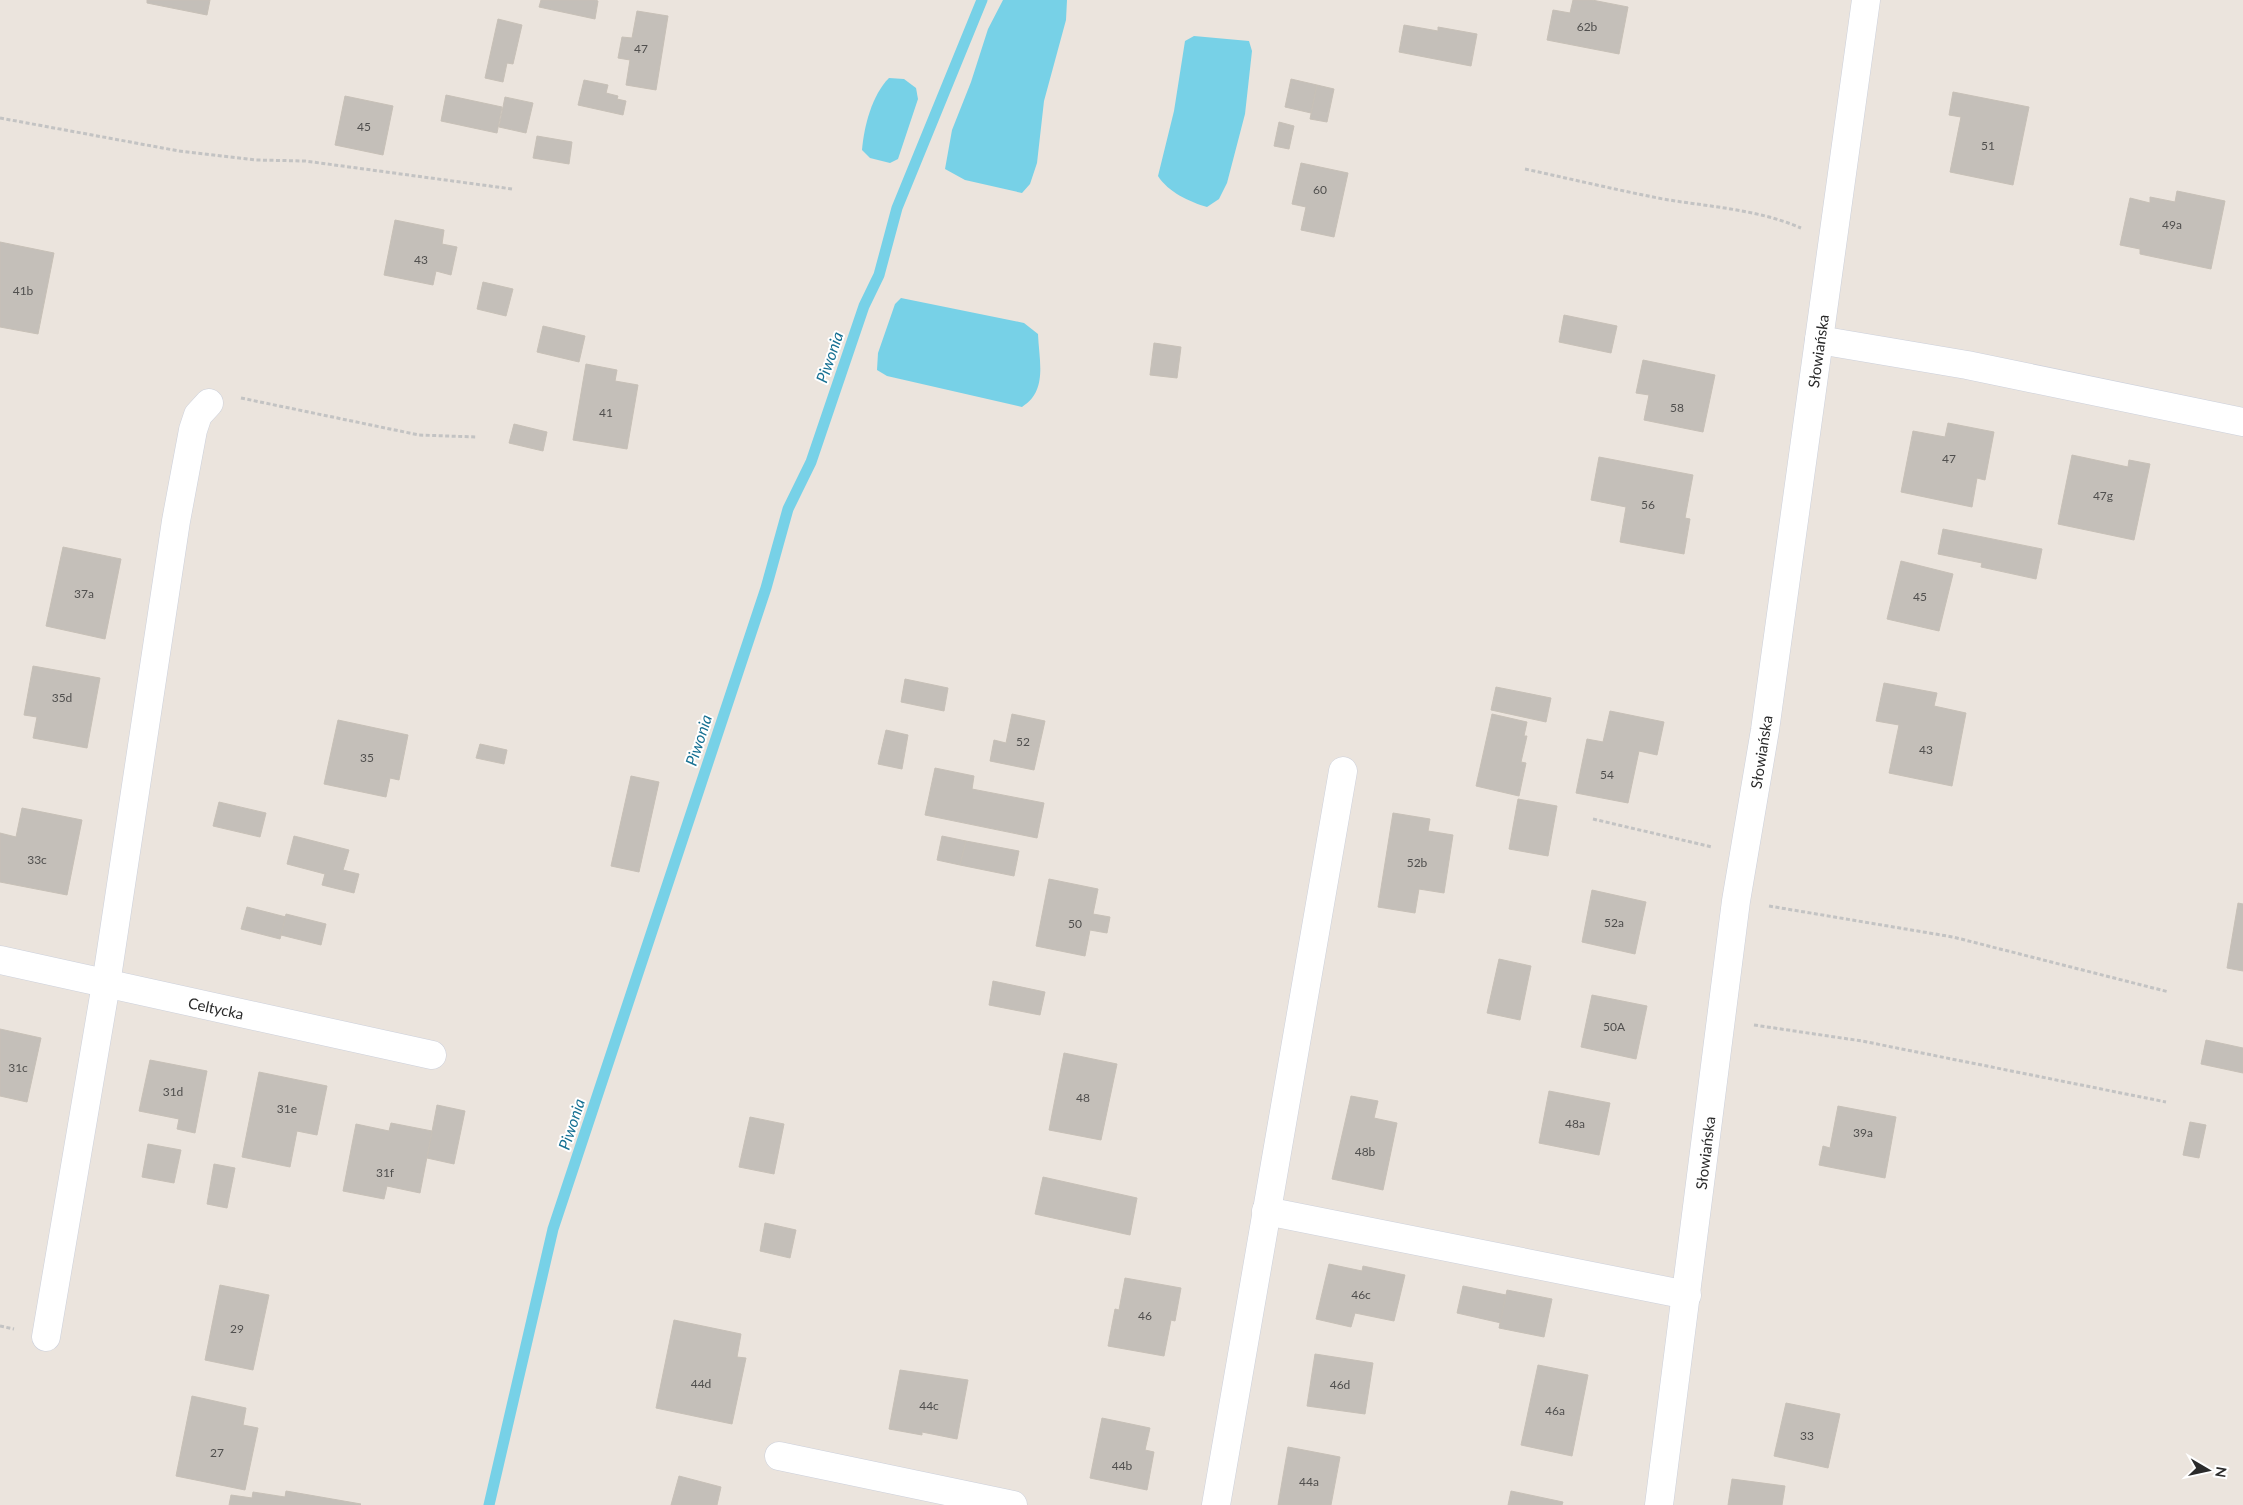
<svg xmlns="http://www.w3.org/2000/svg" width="2243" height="1505" viewBox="0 0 2243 1505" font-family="Lato,sans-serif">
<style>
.water{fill:#77d1e7}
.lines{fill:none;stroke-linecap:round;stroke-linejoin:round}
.stream{stroke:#77d1e7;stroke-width:11}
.building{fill:#c4bfb9;stroke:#c7c0b7}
.minor-casing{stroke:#ccd0db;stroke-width:29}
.path{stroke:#c3c3c3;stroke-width:3;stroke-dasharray:4 2.5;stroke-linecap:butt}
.minor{stroke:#fff;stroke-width:28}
.labels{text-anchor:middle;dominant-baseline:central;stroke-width:4;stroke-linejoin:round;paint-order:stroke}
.number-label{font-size:12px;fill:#504f4e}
.street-label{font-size:15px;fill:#2a2a2a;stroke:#fff}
.water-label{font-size:16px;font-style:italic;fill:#167092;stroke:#fff}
</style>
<rect width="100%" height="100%" fill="#ebe4dd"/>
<g class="water">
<path d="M1003 0H1067L1066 20 1044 101 1037 163 1030 184 1022 193 965 180 945 169 952 130 971 82 988 29Z"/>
<path d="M1194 36 1249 41 1252 51 1245 114 1227 183 1219 199 1207 207C1190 202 1168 192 1158 176L1174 111 1185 41Z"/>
<path d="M889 78 904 79 916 88 918 99 898 159 890 163 870 158 862 150C864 126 872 95 889 78Z"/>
<path d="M901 298 1024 323 1038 334C1039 361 1048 391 1022 407L887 376 877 370 878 353 895 304Z"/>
</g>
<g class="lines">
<path class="stream" d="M489 1505 553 1229 766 588 788 509 811 462 864 306 879 275 897 208 982 0"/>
</g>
<g class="building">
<path d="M147 0H210L207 15 147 3Z"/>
<path d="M541 0H595L598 1 595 19 539 7Z"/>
<path d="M1573 0H1592L1628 7 1619 54 1547 40 1553 10 1570 13Z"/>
<path d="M637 11 668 16 656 90 626 85 630 60 618 58 622 37 632 38Z"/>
<path d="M498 19 522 25 513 64 507 63 503 82 485 78Z"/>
<path d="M1404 25 1438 31V27L1477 34 1471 66 1399 52Z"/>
<path d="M1291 79 1317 85 1311 113 1285 107Z"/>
<path d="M584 80 608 85 606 93 618 96 617 99 626 101 623 115 578 105Z"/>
<path d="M1317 85 1334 89 1327 122 1310 119Z"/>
<path d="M1953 92 2029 107 2013 185 1950 172 1961 117 1949 115Z"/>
<path d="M446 95 502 107 497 133 441 121Z"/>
<path d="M345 96 393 106 383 155 335 145Z"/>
<path d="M505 97 533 103 526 133 499 127Z"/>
<path d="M1279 122 1294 126 1289 149 1274 146Z"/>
<path d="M537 136 572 142 569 164 533 158Z"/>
<path d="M1301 163 1348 173 1334 237 1301 230 1306 207 1292 204Z"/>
<path d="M2177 191 2225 201 2211 269 2140 254V249L2120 245 2130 198 2150 203V197L2175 202Z"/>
<path d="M395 220 444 230 442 244 457 247 451 275 436 271 433 285 384 275Z"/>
<path d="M0 242 54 253 38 334 0 327Z"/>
<path d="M483 282 513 289 506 316 477 309Z"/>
<path d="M1564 315 1617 326 1611 353 1559 342Z"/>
<path d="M543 326 585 336 579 362 537 352Z"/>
<path d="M1154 343 1181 347 1177 378 1150 375Z"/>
<path d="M1643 360 1715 375 1703 432 1644 420 1649 395 1636 393Z"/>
<path d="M586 364 617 370 615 381 638 385 627 449 573 440Z"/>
<path d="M1948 423 1994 432 1985 480 1977 478 1972 507 1901 492 1913 431 1945 437Z"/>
<path d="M514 424 547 432 543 451 509 443Z"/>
<path d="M2072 455 2128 467 2129 460 2150 464 2134 540 2058 524Z"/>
<path d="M1599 457 1693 475 1685 518 1690 519 1684 554 1620 542 1626 507 1591 500Z"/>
<path d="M1943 529 2042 549 2036 579 1981 567 1982 563 1938 554Z"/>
<path d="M63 547 121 559 105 639 46 626Z"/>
<path d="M1901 561 1953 574 1939 631 1887 619Z"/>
<path d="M33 666 100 678 87 748 33 738 37 717 24 715Z"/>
<path d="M905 679 948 688 944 711 901 702Z"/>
<path d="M1884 683 1937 693 1934 706 1966 713 1952 786 1889 773 1899 725 1876 721Z"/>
<path d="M1496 687 1551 698 1546 722 1491 710Z"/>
<path d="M1610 711 1664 722 1657 755 1639 751 1628 803 1576 793 1587 739 1603 742Z"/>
<path d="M1012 714 1045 721 1034 770 990 761 994 740 1006 743Z"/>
<path d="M1492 714 1527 722 1524 736H1527L1521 762 1526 763 1519 796 1476 786Z"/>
<path d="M338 720 408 735 399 780 390 778 386 797 324 784Z"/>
<path d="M886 730 908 735 902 769 878 764Z"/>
<path d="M480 744 507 750 504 764 476 758Z"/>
<path d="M935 768 974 776 972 789 1044 803 1037 838 925 815Z"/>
<path d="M631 776 659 782 639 872 611 866Z"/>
<path d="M1518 799 1557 806 1548 856 1509 849Z"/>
<path d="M219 802 266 813 260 837 213 826Z"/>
<path d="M22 808 82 820 67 895 0 882V833L16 837Z"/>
<path d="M1393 813 1430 819 1428 831 1453 835 1444 893 1419 889 1415 913 1378 907Z"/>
<path d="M294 836 349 850 343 870 359 874 354 893 322 885 325 874 287 864Z"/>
<path d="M942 836 966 841 960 865 937 860Z"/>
<path d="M966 841 1019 851 1014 876 960 865Z"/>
<path d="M1049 879 1098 889 1093 914 1110 917 1107 933 1090 930 1085 956 1036 946Z"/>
<path d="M1592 890 1646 902 1635 954 1582 942Z"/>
<path d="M2238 903 2243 904V971L2227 968Z"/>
<path d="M247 907 286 917 280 939 241 929Z"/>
<path d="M286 914 326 924 321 945 281 935Z"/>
<path d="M1499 959 1531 966 1520 1020 1487 1013Z"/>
<path d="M993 981 1045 992 1040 1015 989 1005Z"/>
<path d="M1592 995 1647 1006 1636 1059 1581 1047Z"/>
<path d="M0 1029 41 1038 27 1102 0 1096Z"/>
<path d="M2206 1040 2243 1048V1073L2201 1064Z"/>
<path d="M1064 1053 1117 1064 1101 1140 1049 1130Z"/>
<path d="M150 1060 207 1071 195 1133 177 1129 179 1119 139 1111Z"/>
<path d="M259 1072 327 1086 317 1135 297 1131 290 1167 242 1157Z"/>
<path d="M1549 1091 1610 1103 1599 1155 1539 1143Z"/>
<path d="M1351 1096 1378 1101 1374 1118 1397 1123 1383 1190 1332 1179Z"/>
<path d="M437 1105 465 1111 454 1164 427 1158Z"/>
<path d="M1838 1106 1896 1117 1885 1178 1819 1165 1823 1146 1830 1148Z"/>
<path d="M750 1117 784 1124 774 1174 739 1167Z"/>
<path d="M2190 1122 2206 1125 2199 1158 2183 1155Z"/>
<path d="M391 1123 432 1131 420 1193 387 1186 384 1199 343 1191 356 1124 389 1131Z"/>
<path d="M148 1144 181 1150 174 1183 142 1177Z"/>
<path d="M214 1164 235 1168 227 1208 207 1204Z"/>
<path d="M1043 1177 1137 1198 1130 1235 1035 1214Z"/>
<path d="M765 1223 796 1230 790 1258 760 1251Z"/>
<path d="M1329 1264 1362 1271 1363 1266 1405 1275 1394 1321 1355 1313 1351 1327 1316 1319Z"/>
<path d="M1125 1278 1181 1288 1175 1321 1171 1320 1164 1356 1108 1346 1115 1309 1119 1310Z"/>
<path d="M220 1285 269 1295 253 1370 205 1360Z"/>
<path d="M1463 1286 1506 1295 1501 1323 1457 1313Z"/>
<path d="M1507 1290 1552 1299 1544 1337 1499 1328Z"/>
<path d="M674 1320 741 1334 737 1357 746 1358 732 1424 656 1408Z"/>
<path d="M1315 1354 1373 1363 1365 1414 1307 1406Z"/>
<path d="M1538 1365 1588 1375 1572 1456 1521 1445Z"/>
<path d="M900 1370 968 1380 957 1439 922 1432V1435L889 1429Z"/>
<path d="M192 1396 246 1408 243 1425 258 1428 245 1490 176 1476Z"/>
<path d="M1786 1403 1840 1414 1828 1468 1774 1456Z"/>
<path d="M1102 1418 1150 1428 1145 1450 1154 1452 1147 1490 1090 1478Z"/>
<path d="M1288 1447 1340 1457 1331 1505H1278Z"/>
<path d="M679 1476 721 1487 717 1505H671Z"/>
<path d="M1732 1479 1785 1486 1782 1505H1728Z"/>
<path d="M286 1491 361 1504 360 1505H229L231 1495 252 1498 253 1492 285 1497Z"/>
<path d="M1511 1491 1563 1502 1562 1505H1508Z"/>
</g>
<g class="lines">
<defs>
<g id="minor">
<path d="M1819 340 1967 365 2243 422"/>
<path d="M0 960 432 1055"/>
<path d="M1266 1211 1687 1295"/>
<path d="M46 1337 106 984 176 521 193 430 198 415 209 403"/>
<path d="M779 1456 1013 1505"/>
<path d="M1216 1505 1343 771"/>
<path d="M1659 1505 1736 901 1765 730 1866 0"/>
</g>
</defs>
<use href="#minor" class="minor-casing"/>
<g class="path">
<path d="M0 118 179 151 256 160 305 161 512 189"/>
<path d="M1525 169C1571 179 1617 190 1663 199 1710 207 1757 209 1801 228"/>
<path d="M241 398 419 435 476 437"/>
<path d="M1593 819 1712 847"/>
<path d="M1769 906 1953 937 2169 992"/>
<path d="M1754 1025 1862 1041 2166 1102"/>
<path d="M0 1326 14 1329"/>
</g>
<use href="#minor" class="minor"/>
</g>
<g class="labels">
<g class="number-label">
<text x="1587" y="26">62b</text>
<text x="641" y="48">47</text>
<text x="364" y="126">45</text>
<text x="1988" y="145">51</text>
<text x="1320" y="189">60</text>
<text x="2172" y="224">49a</text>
<text x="421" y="259">43</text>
<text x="23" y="290">41b</text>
<text x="1677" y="407">58</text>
<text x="606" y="412">41</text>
<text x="1949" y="458">47</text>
<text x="2103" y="495">47g</text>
<text x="1648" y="504">56</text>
<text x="84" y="593">37a</text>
<text x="1920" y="596">45</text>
<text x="62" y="697">35d</text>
<text x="1023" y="741">52</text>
<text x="1926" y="749">43</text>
<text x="367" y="757">35</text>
<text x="1607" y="774">54</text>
<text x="37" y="859">33c</text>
<text x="1417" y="862">52b</text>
<text x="1614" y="922">52a</text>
<text x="1075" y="923">50</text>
<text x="1614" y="1026">50A</text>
<text x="18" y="1067">31c</text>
<text x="173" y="1091">31d</text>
<text x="1083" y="1097">48</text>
<text x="287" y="1108">31e</text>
<text x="1575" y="1123">48a</text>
<text x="1863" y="1132">39a</text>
<text x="1365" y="1151">48b</text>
<text x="385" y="1172">31f</text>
<text x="1361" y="1294">46c</text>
<text x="1145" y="1315">46</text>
<text x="237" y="1328">29</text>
<text x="701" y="1383">44d</text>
<text x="1340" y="1384">46d</text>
<text x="929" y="1405">44c</text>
<text x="1555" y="1410">46a</text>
<text x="1807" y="1435">33</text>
<text x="217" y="1452">27</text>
<text x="1122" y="1465">44b</text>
<text x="1309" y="1481">44a</text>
</g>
<g class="street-label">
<text transform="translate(1818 351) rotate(-82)">Słowiańska</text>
<text transform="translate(1761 752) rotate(-81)">Słowiańska</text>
<text transform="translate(216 1008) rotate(12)">Celtycka</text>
<text transform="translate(1705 1153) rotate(-83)">Słowiańska</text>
</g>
<g class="water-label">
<text transform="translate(829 357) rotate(-71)">Piwonia</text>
<text transform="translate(698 740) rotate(-72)">Piwonia</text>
<text transform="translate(571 1124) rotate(-72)">Piwonia</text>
</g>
</g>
<g transform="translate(2208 1470) rotate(99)" stroke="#ffffff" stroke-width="4" paint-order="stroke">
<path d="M0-4L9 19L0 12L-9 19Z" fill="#2a2a2a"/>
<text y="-8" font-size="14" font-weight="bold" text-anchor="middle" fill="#2a2a2a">N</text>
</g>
</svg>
